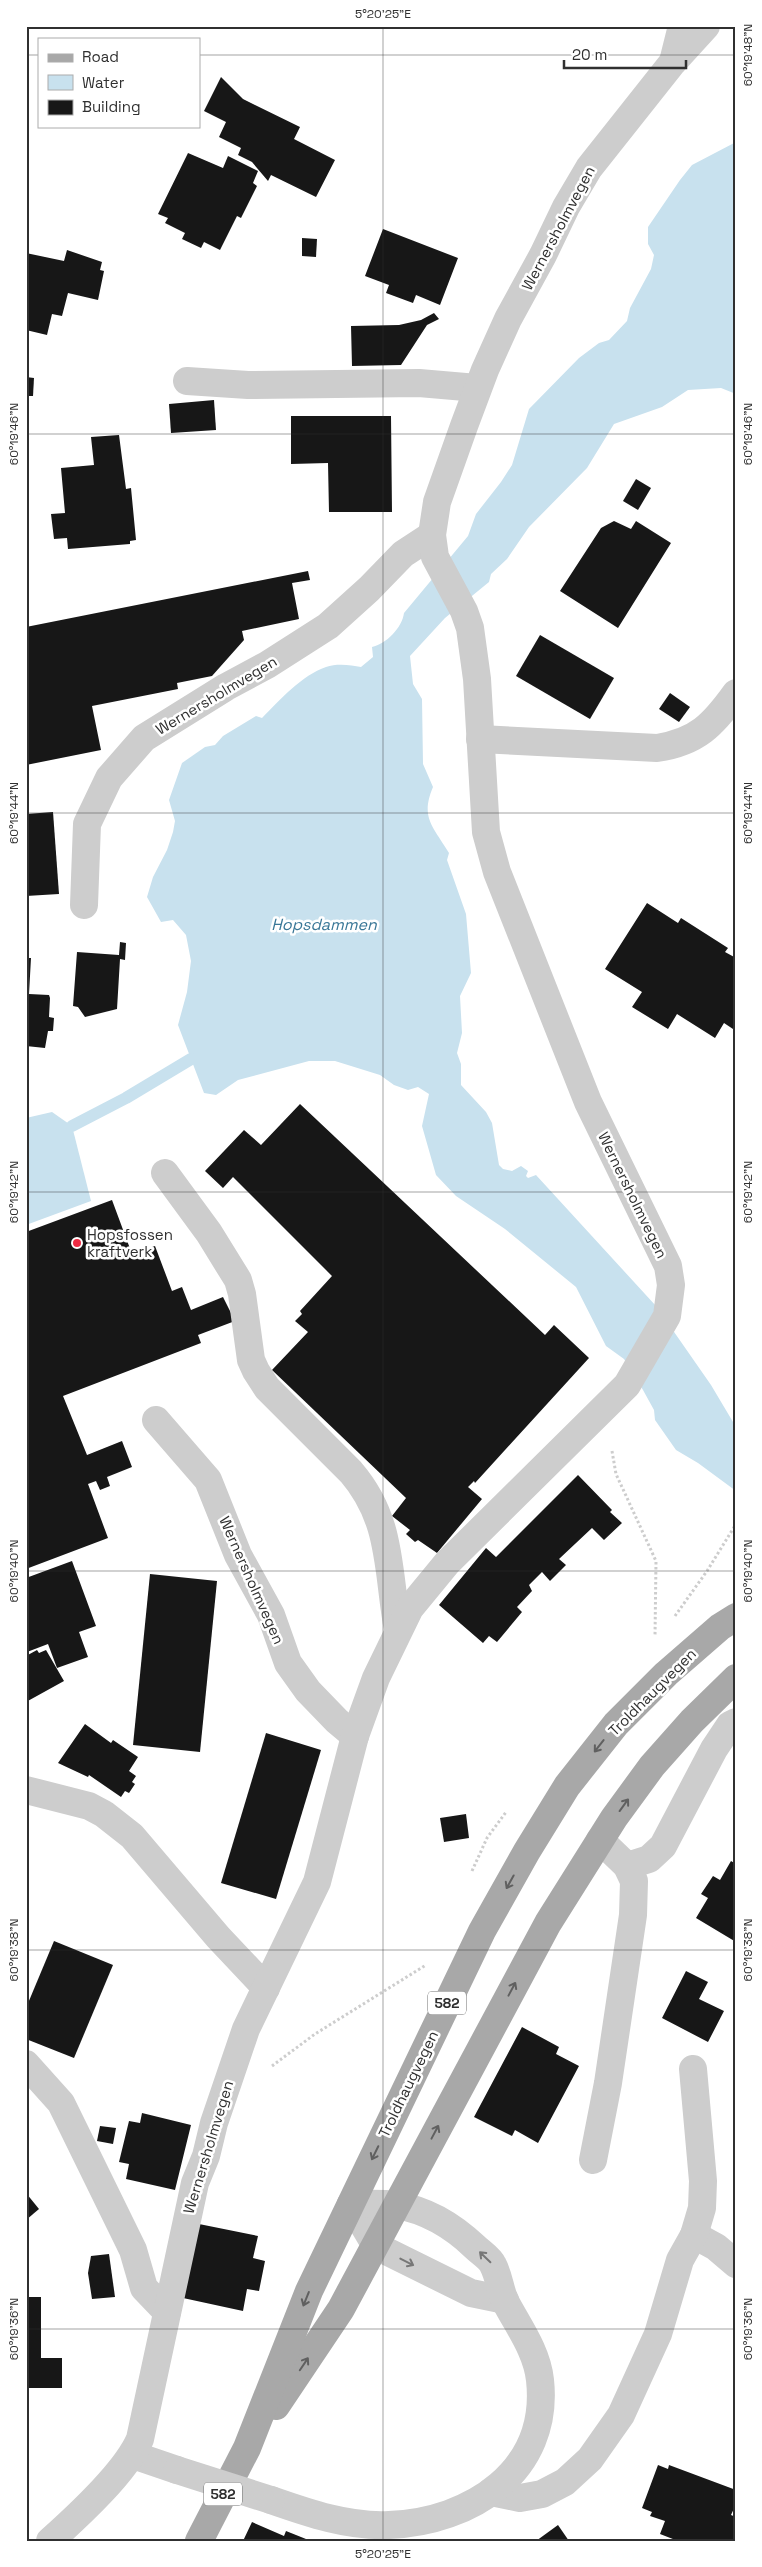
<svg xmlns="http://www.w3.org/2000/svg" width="762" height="2567" viewBox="0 0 762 2567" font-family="'Space Grotesk',sans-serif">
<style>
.water{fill:#c8e1ee}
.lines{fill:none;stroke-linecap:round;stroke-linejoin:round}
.stream{stroke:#c8e1ee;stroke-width:12}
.building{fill:#171717}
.path{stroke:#cdcdcd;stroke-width:3;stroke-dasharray:2.5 2.5;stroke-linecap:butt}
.minor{stroke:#cdcdcd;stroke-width:28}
.major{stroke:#a8a8a8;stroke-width:28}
.minor-bridge{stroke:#cdcdcd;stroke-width:28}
.oneway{stroke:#606060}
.oneway2{stroke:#777}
.ticks{fill:none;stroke:#303030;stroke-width:1;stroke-opacity:0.45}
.poi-dot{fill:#ee2a42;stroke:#fff;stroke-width:2}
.labels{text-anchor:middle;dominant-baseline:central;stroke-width:5;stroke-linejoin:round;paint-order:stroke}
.shield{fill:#fff;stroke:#6e6e6e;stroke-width:1}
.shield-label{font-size:14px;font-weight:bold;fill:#303030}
.street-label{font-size:15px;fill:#303030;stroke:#fff}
.poi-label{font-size:15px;fill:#303030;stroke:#fff;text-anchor:start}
.water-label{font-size:16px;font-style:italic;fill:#397797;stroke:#fff}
.neatline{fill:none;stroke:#303030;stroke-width:2}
.ticks-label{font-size:12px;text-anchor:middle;fill:#303030}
</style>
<rect width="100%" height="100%" fill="#fff"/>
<g class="water">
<path d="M736 142V394L721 388 688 390 662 407 614 424 587 468 529 527 507 559 491 574 489 582 445 618 410 656 413 684 422 699 423 764 433 787C420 818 433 826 449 853L447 860 466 914 471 973 460 996 462 1033 457 1053 461 1064V1085L486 1112 492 1123 499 1165 503 1169 512 1171 521 1166 528 1171 526 1176 528 1178 536 1175 656 1306 711 1385 736 1427V1491L698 1463 676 1450 655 1420 654 1410 643 1390 624 1359 606 1346 576 1287 505 1229 456 1196 436 1175 422 1126 429 1094 418 1087 408 1090 394 1085 380 1075 335 1061H309L238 1080 216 1095 204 1093 178 1025 187 992 191 961 186 935 173 920 161 922 147 897 153 877 167 850 173 832 175 821 169 800 182 763 205 747 215 745 223 736 256 716 262 718C280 700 302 675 326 667 337 663 351 665 361 667L373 657 372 647C386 644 402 628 404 613L468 536 476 514 501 482 512 465 529 409 579 358 599 343 609 340 627 321 630 308 651 269 654 255 648 244V227L680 180 692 165Z"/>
<path d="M52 1112 72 1126 91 1201 26 1225V1118Z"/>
</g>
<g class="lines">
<path class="stream" d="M72 1126 126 1098 191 1059"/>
</g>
<g class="building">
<path d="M221 77 243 99 300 127 294 139 335 160 316 197 271 175 268 181 252 162 238 155 241 148 219 137 226 122 204 111Z"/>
<path d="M188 153 223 168 228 156 258 171 253 183 257 186 241 218 237 216 220 250 204 242 201 248 182 239 185 233 165 223 168 218 158 214Z"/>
<path d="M383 229 458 258 440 305 416 295 413 303 386 293 389 285 365 276Z"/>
<path d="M302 238 317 239 316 257 302 256Z"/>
<path d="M67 250 102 262 100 270 104 271 98 300 68 293 62 316 52 314 47 335 26 330V253L64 261Z"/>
<path d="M434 313 439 319 427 325 401 365 352 366 351 326 399 325 421 320Z"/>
<path d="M26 377 34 378 33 396H26Z"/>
<path d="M214 400 216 430 171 433 169 404Z"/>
<path d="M291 416H391L392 512H329L328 463 291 464Z"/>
<path d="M119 435 126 489 131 488 136 540 130 541V544L68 549 67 538 54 539 51 514 65 513 61 468 94 465 91 437Z"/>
<path d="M636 479 651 488 638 510 623 501Z"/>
<path d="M614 521 631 529 636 521 671 543 618 628 560 591 601 528Z"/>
<path d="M308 571 310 580 292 583 299 619 242 631 244 640 212 676 177 683 178 689 92 706 101 750 26 765V627Z"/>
<path d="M540 635 614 678 590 719 516 676Z"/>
<path d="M670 693 690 707 679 722 659 709Z"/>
<path d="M53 812 59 894 26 896V814Z"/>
<path d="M647 903 678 923 681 918 728 948 725 952 736 958V1031L724 1023 715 1038 677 1014 668 1029 632 1007 642 992 605 969Z"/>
<path d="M120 942 126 943 125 960 120 959 117 1009 85 1017 78 1007 73 1006 77 952 119 955Z"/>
<path d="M26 958H31L29 994 49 995 50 998 49 1017 54 1018 53 1031H48L45 1048 26 1046Z"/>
<path d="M300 1104 545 1335 554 1325 589 1358 475 1483 474 1481 468 1487 482 1499 437 1553 418 1540 415 1542 406 1534 410 1530 392 1516 406 1498 272 1370 308 1332 295 1321 302 1314 300 1311 332 1276 233 1177 223 1188 205 1171 244 1130 261 1145Z"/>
<path d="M112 1200 132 1254 155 1246 172 1291 182 1287 191 1310 223 1297 235 1321 198 1335 201 1343 63 1396 87 1455 122 1441 132 1467 107 1477 110 1486 100 1490 96 1481 88 1484 108 1538 26 1569V1232Z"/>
<path d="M578 1475 612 1510 610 1512 622 1523 604 1540 592 1528 559 1559 566 1565 550 1581 542 1572 529 1585 532 1591 517 1607 522 1612 497 1642 489 1636 483 1643 439 1605 486 1548 496 1557Z"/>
<path d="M72 1561 96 1626 79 1632 88 1657 57 1668 48 1644 27 1652 26 1650V1578Z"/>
<path d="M150 1574 217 1581 200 1752 133 1745Z"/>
<path d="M37 1650 39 1653 46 1650 64 1681 26 1702V1656Z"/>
<path d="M85 1724 111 1743 113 1740 138 1757 129 1771 136 1776 132 1782 135 1784 129 1793 125 1791 121 1797 89 1775 88 1777 58 1763Z"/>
<path d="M266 1733 321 1750 276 1899 221 1883Z"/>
<path d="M466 1814 469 1838 444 1842 440 1818Z"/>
<path d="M731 1861 736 1864V1942L696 1918 708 1898 701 1894 713 1876 720 1880Z"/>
<path d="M54 1941 113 1965 74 2058 26 2039V2008Z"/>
<path d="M686 1971 708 1982 699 1999 724 2011 708 2042 662 2018Z"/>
<path d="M522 2027 559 2047 556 2054 579 2066 538 2143 515 2130 512 2136 474 2117Z"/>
<path d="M142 2113 191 2125 175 2190 126 2179 129 2164 119 2162 129 2121 140 2123Z"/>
<path d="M100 2126 116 2128 113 2144 97 2141Z"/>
<path d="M26 2193 39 2209 26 2220Z"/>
<path d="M199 2224 258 2236 253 2258 265 2261 259 2291 247 2289 243 2311 183 2298Z"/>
<path d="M109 2254 115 2297 92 2299 88 2273 91 2256Z"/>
<path d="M26 2297H41V2358H62V2388H28Z"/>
<path d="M658 2465 668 2469 669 2465 736 2490V2504L731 2515 736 2517V2541H678L660 2534 665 2521 650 2516 652 2512 642 2508Z"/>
<path d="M252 2522 284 2536 286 2531 311 2541H243Z"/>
<path d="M558 2525 569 2541H536Z"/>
</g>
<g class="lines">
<g class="path">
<path d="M612 1451 616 1474 656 1561 655 1636"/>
<path d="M675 1616 707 1571 736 1524"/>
<path d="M472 1871 487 1838 506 1812"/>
<path d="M272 2066 315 2034 426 1965"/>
</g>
<g class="minor">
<path d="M675 60 706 26"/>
<path d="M187 381 248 385 419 383 477 388"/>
<path d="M480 739 657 748C697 742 713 725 736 693"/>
<path d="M84 905 87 824 109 778 144 738 226 687 267 665 328 626 369 589 403 554 432 535"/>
<path d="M165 1173 209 1233 238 1280 242 1294 251 1360 256 1371 267 1388 351 1472C393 1521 387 1570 398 1630"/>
<path d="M156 1420 208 1480 238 1555 271 1615 288 1663 308 1691 337 1721 355 1736"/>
<path d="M26 1790 89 1806 104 1814 132 1836 218 1937 266 1988"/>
<path d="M627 1866 649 1859 663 1846 714 1749 730 1725 736 1722"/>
<path d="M26 2064 61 2103 133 2250 144 2288 167 2312"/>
<path d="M593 2160 608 2083 633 1915 634 1881 627 1866 600 1840"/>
<path d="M351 2204 376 2246 471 2293 505 2300"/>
<path d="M694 2235 716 2247 736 2264"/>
<path d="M133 2455 177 2470"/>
<path d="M491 2492 520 2498 542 2494 565 2482 590 2459 621 2415 658 2334 680 2260 694 2235 702 2208 703 2181 693 2069"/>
<path d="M271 2500C308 2513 349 2527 389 2525 471 2522 550 2471 540 2380 537 2351 518 2326 505 2301 500 2290 499 2276 493 2265 490 2258 480 2252 475 2247 453 2226 426 2210 396 2205 381 2203 365 2204 351 2204"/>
<path d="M50 2541C78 2516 126 2472 140 2439L195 2183 206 2156 214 2123 246 2029 317 1882 355 1736 376 1678 410 1608 447 1563 627 1385 667 1316 671 1285 668 1266 588 1102 497 872 486 832 477 679 470 628 464 611 435 557 432 535 437 502 464 426 485 370 508 319 543 255 566 207 589 168 673 62 682 26"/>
</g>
<g class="major">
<path d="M276 2406 341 2309 548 1923 614 1818 652 1766 692 1721 736 1678"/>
<path d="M199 2541 247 2448 309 2291 482 1931 527 1851 567 1786 616 1724 666 1674 720 1627 736 1617"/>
</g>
<path class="minor-bridge" d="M177 2470 271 2500"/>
</g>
<defs><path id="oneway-shaft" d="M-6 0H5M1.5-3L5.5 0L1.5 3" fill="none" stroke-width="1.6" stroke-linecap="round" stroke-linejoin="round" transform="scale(1.25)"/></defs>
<g class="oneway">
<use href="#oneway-shaft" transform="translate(599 1746) rotate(128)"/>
<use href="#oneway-shaft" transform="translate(624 1805) rotate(-54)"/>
<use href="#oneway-shaft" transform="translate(510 1882) rotate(119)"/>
<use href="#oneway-shaft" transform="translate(512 1989) rotate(-62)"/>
<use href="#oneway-shaft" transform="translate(435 2132) rotate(-62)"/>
<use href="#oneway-shaft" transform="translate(375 2153) rotate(116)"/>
<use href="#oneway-shaft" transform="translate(306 2299) rotate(112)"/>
<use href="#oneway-shaft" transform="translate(304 2364) rotate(-56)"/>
</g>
<g class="oneway2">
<use href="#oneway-shaft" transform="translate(485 2257) rotate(-136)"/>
<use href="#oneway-shaft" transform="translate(407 2262) rotate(27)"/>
</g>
<path class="ticks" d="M383 26V2541M26 55H39M199 55H736M26 434H736M26 813H736M26 1192H736M26 1571H736M26 1950H736M26 2329H736"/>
<circle class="poi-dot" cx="77" cy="1243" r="5"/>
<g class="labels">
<g class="shield">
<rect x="428" y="1991.5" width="38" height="23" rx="4"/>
<rect x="204" y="2482.5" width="38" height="23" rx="4"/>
</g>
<g class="shield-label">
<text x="447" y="2003">582</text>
<text x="223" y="2494">582</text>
</g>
<g class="street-label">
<text transform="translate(558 228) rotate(-62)">Wernersholmvegen</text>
<text transform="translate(216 695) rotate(-31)">Wernersholmvegen</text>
<text transform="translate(633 1195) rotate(64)">Wernersholmvegen</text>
<text transform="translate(252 1580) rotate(66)">Wernersholmvegen</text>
<text transform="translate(652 1692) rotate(-45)">Troldhaugvegen</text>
<text transform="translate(408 2084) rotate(-64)">Troldhaugvegen</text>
<text transform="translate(208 2147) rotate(-73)">Wernersholmvegen</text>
</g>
<g class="poi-label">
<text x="87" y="1234">Hopsfossen<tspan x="87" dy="17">kraftverk</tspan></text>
</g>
<g class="water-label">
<text x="324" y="924">Hopsdammen</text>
</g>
</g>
<rect width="762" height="2567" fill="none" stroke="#ffffff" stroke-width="55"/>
<rect x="38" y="38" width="162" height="90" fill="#ffffff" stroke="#acacac"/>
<rect x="48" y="54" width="25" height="8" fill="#a8a8a8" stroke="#acacac"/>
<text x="82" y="62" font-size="15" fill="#303030">Road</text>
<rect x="48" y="75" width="25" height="15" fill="#c8e1ee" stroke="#acacac"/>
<text x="82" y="88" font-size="15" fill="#303030">Water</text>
<rect x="48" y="100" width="25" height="15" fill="#171717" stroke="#acacac"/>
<text x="82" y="112" font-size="15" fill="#303030">Building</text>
<path d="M564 60v8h122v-8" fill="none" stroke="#303030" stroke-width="2.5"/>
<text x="572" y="60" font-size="15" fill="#303030" stroke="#ffffff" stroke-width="4" paint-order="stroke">20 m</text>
<rect x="28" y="28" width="706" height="2512" class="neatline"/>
<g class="ticks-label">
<text x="383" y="18">5°20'25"E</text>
<text transform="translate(748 55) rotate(-90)" y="4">60°19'48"N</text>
<text transform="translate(14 434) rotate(-90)" y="4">60°19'46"N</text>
<text transform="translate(748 434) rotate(-90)" y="4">60°19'46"N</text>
<text transform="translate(14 813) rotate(-90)" y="4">60°19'44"N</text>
<text transform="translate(748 813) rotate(-90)" y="4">60°19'44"N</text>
<text transform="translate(14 1192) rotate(-90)" y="4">60°19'42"N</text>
<text transform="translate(748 1192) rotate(-90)" y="4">60°19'42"N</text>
<text transform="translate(14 1571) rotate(-90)" y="4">60°19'40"N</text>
<text transform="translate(748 1571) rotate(-90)" y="4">60°19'40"N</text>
<text transform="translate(14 1950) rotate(-90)" y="4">60°19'38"N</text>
<text transform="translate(748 1950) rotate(-90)" y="4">60°19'38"N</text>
<text transform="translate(14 2329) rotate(-90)" y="4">60°19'36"N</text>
<text transform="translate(748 2329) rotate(-90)" y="4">60°19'36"N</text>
<text x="383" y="2558">5°20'25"E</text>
</g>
</svg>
